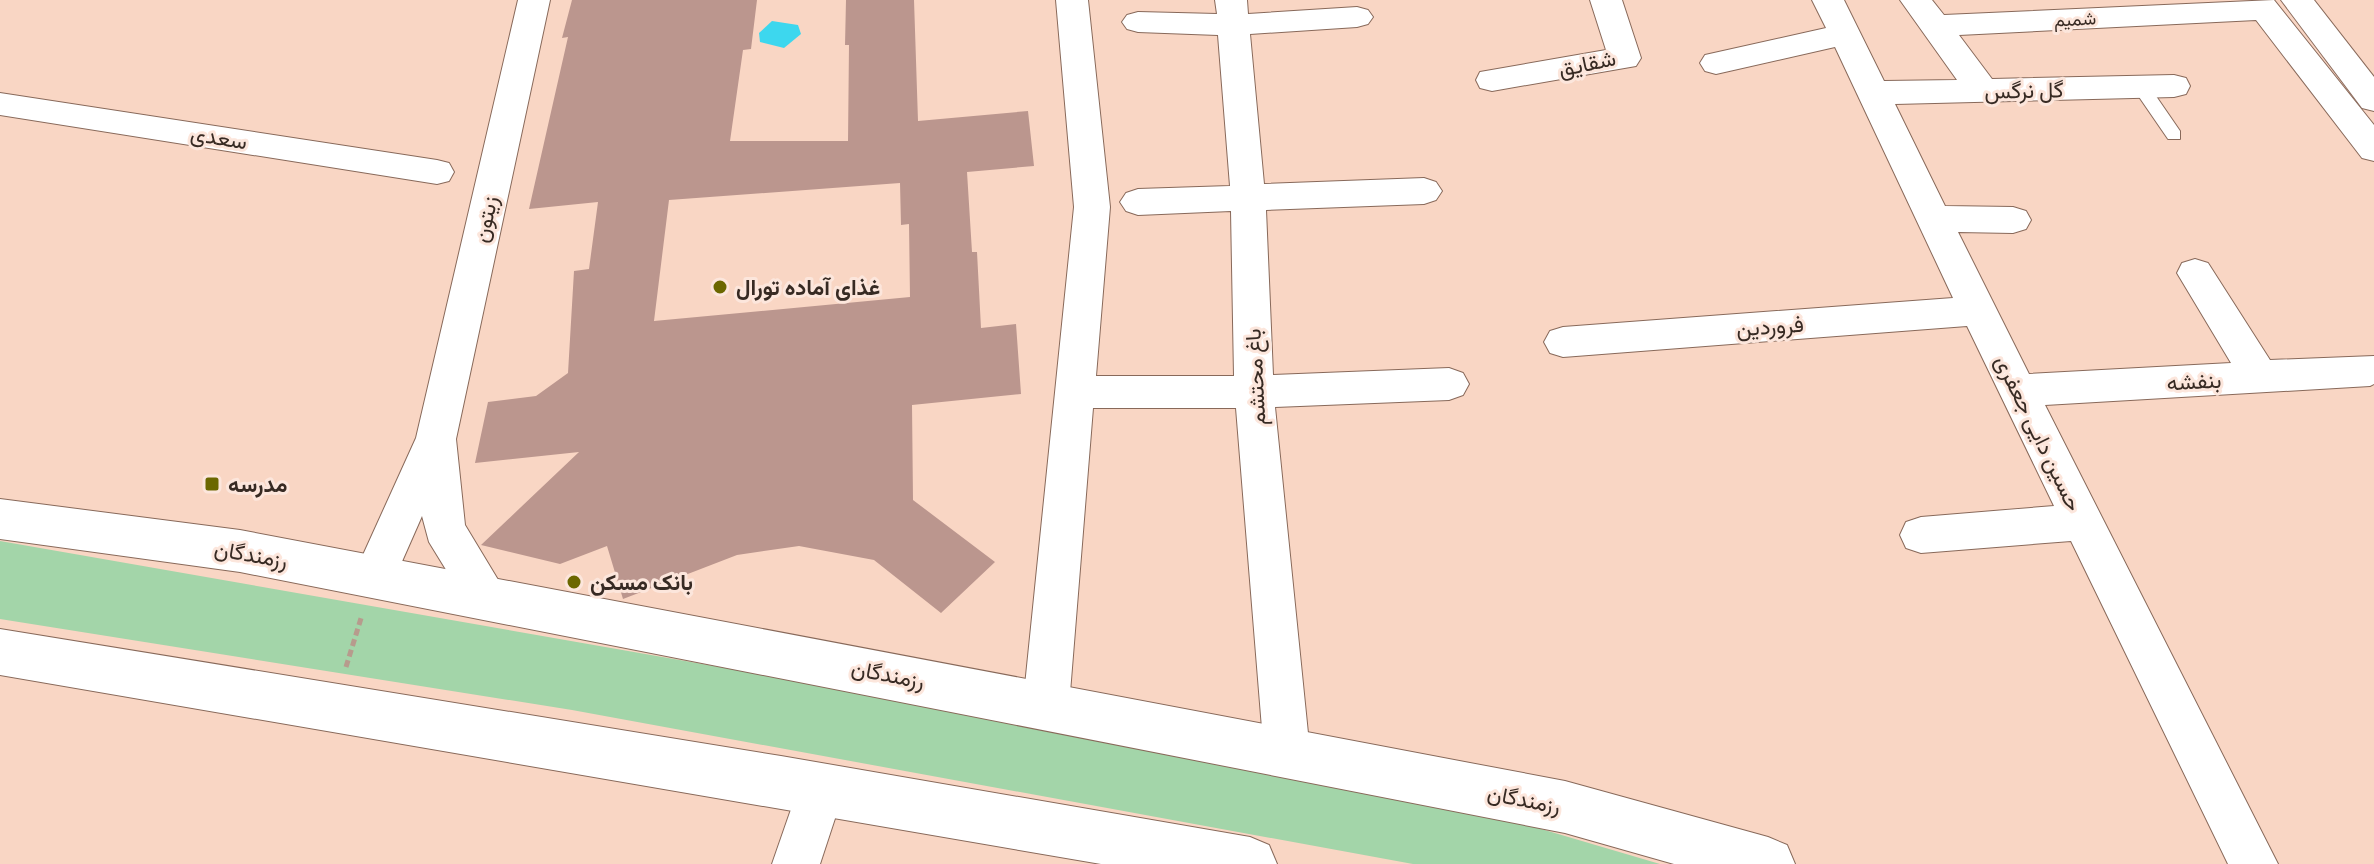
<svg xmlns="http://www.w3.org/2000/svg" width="2374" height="864" viewBox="0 0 2374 864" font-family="'Archivo Narrow',Vazirmatn,sans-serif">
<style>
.green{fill:#a3d5a9}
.water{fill:#3dd7ee}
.building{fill:#bb968e;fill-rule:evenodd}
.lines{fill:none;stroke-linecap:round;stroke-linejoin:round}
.lane-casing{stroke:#88695a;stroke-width:2}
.street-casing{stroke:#88695a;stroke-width:2}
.secondary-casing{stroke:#88695a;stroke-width:2}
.path{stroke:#b79b8d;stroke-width:5;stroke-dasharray:7 4;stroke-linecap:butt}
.lane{fill:#fff;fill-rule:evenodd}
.street{fill:#fff;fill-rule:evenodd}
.secondary{fill:#fff;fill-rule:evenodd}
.poi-dot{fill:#6b6700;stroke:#fce6dc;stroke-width:3}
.labels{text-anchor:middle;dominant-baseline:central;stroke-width:6;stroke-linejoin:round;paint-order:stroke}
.far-street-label{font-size:18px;fill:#372a23;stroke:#fce6dc}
.street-label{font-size:22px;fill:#372a23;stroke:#fce6dc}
.poi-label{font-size:22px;font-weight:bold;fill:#372a23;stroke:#fce6dc;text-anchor:start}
</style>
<rect width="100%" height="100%" fill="#f9d6c4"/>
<path class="green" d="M0 541 1045 724 1531 826 1660 864H1413L572 710 0 619Z"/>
<path class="water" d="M772 21 798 25 801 34 784 48 760 42 759 33Z"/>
<path class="building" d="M572 0H757L751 49 743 50 730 141H848L849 45H845L846 0H914L918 121 1028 111 1034 166 967 172 972 252H977L981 328 1016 324 1021 394 912 405 913 500 995 562 941 613 874 560 799 546 737 555 623 599 607 546 560 564 481 545 579 452 475 463 488 402 536 396 568 373 574 271 589 269 598 202 529 209 568 37 562 38ZM900 183 901 225 909 224 910 297 654 321 669 200Z"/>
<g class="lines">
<defs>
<path id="lane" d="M2141 81 2147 83 2180 131V139H2168L2135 91 2133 87Z"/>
<g id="street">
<path d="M518 0H550L456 439 465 525 509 598 502 612 487 618 472 612 429 542 422 516 389 591 374 596 359 591 353 577 416 438Z"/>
<path d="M1056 0H1088L1110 207 1096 376H1234L1231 211 1138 215 1126 211 1120 202 1126 193 1138 189 1230 186 1218 35 1138 32 1127 29 1122 22 1127 15 1138 12 1217 14 1215 0H1247L1248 14 1357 7 1368 10 1373 17 1368 24 1357 27 1250 34 1264 184 1424 178 1436 182 1442 191 1436 200 1424 204 1266 210 1273 375 1449 368 1463 373 1469 384 1463 395 1449 400 1275 407 1310 753 1303 769 1287 776 1271 769 1264 753 1236 408H1093L1069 705 1062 720 1046 727 1030 720 1023 705 1074 207Z"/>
<path d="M1590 0H1622L1641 58 1636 66 1492 91 1480 88 1476 80 1480 72 1606 50Z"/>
<path d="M1812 0H1844L1884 81 1957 80 1900 0H1932L1944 15 2274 0 2374 125V161L2362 158 2256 20 1959 35 1992 79 2174 75 2186 78 2190 86 2186 94 2174 97 1895 104 1945 206 2013 207 2026 211 2031 220 2026 229 2013 233 1958 232 2029 374 2231 363 2177 273 2182 263 2195 259 2208 263 2270 360 2374 356V384L2370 386 2045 405 2278 864H2228L2071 541 1921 553 1906 548 1900 535 1906 522 1921 517 2054 506 1967 326 1563 357 1550 353 1544 342 1550 331 1563 327 1953 298 1835 47 1716 74 1705 71 1700 63 1705 55 1826 28Z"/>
<path d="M2281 0H2314L2374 77V111L2362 108Z"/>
<path d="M0 93 437 160 449 163 454 172 449 181 437 184 0 115Z"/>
<path d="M821 765 838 772 845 788 820 864H772L804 772Z"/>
</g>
<g id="secondary">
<path d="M0 499 240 530 1565 781 1768 837 1787 845 1795 864H1674L1565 833 240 572 0 539Z"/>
<path d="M0 629 781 756 1250 837 1269 845 1277 864H1101L0 675Z"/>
</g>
</defs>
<use href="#lane" class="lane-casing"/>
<use href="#street" class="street-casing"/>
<use href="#secondary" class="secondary-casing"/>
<path class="path" d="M346 667 362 615"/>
<use href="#lane" class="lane"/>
<use href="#street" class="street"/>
<use href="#secondary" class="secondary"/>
</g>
<g class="poi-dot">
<circle cx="720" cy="287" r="8"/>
<rect x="204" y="476" width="16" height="16" rx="4"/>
<circle cx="574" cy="582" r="8"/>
</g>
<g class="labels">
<g class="far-street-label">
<text transform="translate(2075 19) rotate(-3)">شمیم</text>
</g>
<g class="street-label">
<text transform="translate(1587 63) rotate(-12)">شقایق</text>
<text transform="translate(2024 90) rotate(-1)">گل نرگس</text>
<text transform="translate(219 137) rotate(9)">سعدی</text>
<text transform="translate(485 219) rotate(-77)">زیتون</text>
<text transform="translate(1770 326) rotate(-4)">فروردین</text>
<text transform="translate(1255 377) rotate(-93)">باغ محتشم</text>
<text transform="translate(2194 381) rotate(-3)">بنفشه</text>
<text transform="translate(2039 433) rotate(64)">حسین دایی جعفری</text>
<text transform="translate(251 554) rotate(10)">رزمندگان</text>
<text transform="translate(888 674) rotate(11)">رزمندگان</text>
<text transform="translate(1524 799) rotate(11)">رزمندگان</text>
</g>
<g class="poi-label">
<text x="736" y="287">غذای آماده تورال</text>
<text x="228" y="484">مدرسه</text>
<text x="590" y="582">بانک مسکن</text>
</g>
</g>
</svg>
